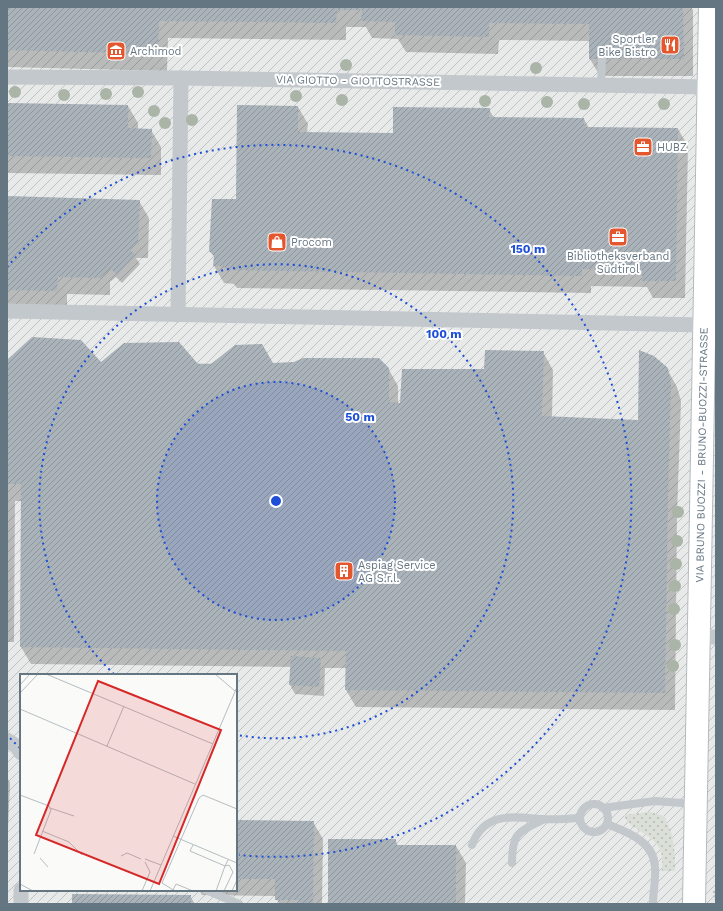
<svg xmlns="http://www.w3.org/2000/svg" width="723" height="911" viewBox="0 0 723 911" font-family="'Work Sans',sans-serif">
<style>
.industrial{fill:url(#industrial-furrows);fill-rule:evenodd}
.grass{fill:url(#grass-dots)}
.shadow{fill:#0003}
.building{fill:url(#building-hatch)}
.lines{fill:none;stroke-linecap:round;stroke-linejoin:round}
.secondary-casing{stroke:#b3babf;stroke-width:24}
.path{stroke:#bbbfc2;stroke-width:2.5;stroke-dasharray:2 2;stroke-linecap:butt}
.lane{stroke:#c3c8cc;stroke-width:8}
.street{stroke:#c3c8cc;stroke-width:15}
.secondary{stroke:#fff;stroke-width:22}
.tree{fill:#aab4a7}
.ring{fill:none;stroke:#1d4ed8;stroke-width:2;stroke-dasharray:2 4}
.labels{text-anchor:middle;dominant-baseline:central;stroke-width:4;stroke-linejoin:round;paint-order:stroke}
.poi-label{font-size:11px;fill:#657683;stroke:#fff;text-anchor:start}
.street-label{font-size:11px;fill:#657683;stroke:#fff}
.inset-road{fill:none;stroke:#b5bdc2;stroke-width:1}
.view{fill:#d62828;fill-opacity:0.15;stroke:#d62828;stroke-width:2}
.inset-edge{fill:none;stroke:#657683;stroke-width:2}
.centre{fill:#1d4ed8;stroke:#fff;stroke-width:2}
.ring-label{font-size:12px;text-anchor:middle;font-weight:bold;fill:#1d4ed8;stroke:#fff;stroke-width:4;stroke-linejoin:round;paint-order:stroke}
</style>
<defs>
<pattern id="industrial-furrows" width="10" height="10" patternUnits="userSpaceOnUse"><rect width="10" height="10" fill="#e8e9e9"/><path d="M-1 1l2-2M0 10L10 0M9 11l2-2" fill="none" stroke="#c0c1c2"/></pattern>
<pattern id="grass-dots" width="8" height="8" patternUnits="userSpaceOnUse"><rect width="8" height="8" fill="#dadfd7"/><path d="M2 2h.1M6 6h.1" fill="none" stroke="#b4b9b4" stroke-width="1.8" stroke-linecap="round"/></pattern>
<pattern id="building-hatch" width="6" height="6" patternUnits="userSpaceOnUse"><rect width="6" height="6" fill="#aab3b9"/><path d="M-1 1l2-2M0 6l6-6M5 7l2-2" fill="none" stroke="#8e969c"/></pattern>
</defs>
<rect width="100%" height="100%" fill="#fafaf8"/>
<path class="industrial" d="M7 7H716V904H7ZM21 675H236V890H21Z"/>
<path class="grass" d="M650 812 664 816C674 833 675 851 675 871H662C662 865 663 858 661 852 656 834 627 829 624 815Z"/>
<g class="shadow">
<path d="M7 7H691L693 10V76H600L590 59V41L499 40 498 54 406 52 398 39 372 38 366 27H346V40L168 38 167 71 7 67Z"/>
<path d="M7 104 128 106 138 123V130H151L161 147V175L7 173Z"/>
<path d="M298 107 308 124 307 133 394 134 489 109 494 118 584 119 589 128 678 129 688 146 685 298H653L647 287 591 286V293L237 288 234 284 224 283 214 266 215 258 210 250 237 200Z"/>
<path d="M7 197 139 201 149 218 148 258H136L140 264 122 283 116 277 110 282V295L67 294V308L7 307Z"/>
<path d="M543 352 553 370 552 417 639 421 667 369 677 387 681 401 677 514 675 710 356 707 346 690 347 668H325L324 696 295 694 290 685 291 667 31 664 21 647 22 501H15L14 642H7V433L101 363 273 364 388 368 398 386V404L485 370Z"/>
<path d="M7 777 10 783 7 853Z"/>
<path d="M236 821 313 822 323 839 322 904H279L276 896 202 895 199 890H236Z"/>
<path d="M395 840 398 846H456L466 863 465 904H329Z"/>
<path d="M190 896 195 904H73Z"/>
</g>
<g class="building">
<path d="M7 7H683L684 59H589V24L489 23V37L395 35V22L361 21 362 10H337L336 23 159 21 158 54 7 50Z"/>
<path d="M7 103 128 105V128L152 129 151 158 7 156Z"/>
<path d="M237 105 298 106V132L393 133V107L490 108 489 117 584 118V127L678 128 676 281H642V270L582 269V276L226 270 224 266H213L214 256 209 251 212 199H236Z"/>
<path d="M7 196 140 200 138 241 130 250 136 255 117 275 111 269 100 278 58 277 57 291 7 290Z"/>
<path d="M32 337 81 340 101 362 124 343 179 342 198 364H211L235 345 262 344 273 363 294 362 303 358H379L389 368V402L400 403 402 369H484L485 350 544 351 542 416 638 420 639 350 654 356 668 368 671 383 668 496 665 693 345 690 346 651 20 647 21 484H7L8 359Z"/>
<path d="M291 656 321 658 319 687 289 685Z"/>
<path d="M236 820 314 821 313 904H299V900H275V879H236Z"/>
<path d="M328 839H396V845H456V904H328Z"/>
<path d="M72 894 191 895V904H72Z"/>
</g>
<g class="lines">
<defs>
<path id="secondary" d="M694 904 710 7"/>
</defs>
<use href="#secondary" class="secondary-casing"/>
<path class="path" d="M714 891 716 900"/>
<g class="lane">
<path d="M601 85 602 59"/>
<circle cx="594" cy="818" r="14"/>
<path d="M603 808 655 801 696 804"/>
<path d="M607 824C627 832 654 841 655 867 656 879 653 892 653 904"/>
<path d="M472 845C484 811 514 817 542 819 555 820 567 819 580 818"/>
<path d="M512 863C512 833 518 832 543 820"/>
<path d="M206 890 239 904"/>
</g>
<g class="street">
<path d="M7 77 181 78 709 87"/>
<path d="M7 311 704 325"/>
<path d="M178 315 181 78"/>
<path d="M699 637H716"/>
<path d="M7 740 16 746 21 753"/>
<path d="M21 904V890"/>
</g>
<use href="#secondary" class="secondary"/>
</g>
<g class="tree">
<circle cx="346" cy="65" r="6"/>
<circle cx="536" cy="68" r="6"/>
<circle cx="15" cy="92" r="6"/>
<circle cx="138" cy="92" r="6"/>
<circle cx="106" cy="94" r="6"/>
<circle cx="64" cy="95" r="6"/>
<circle cx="296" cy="96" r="6"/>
<circle cx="342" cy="100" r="6"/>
<circle cx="485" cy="101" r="6"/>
<circle cx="547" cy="102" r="6"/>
<circle cx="584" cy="104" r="6"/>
<circle cx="664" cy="104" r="6"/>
<circle cx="154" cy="111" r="6"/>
<circle cx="192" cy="120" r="6"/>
<circle cx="165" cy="123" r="6"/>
<circle cx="678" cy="512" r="6"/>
<circle cx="677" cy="541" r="6"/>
<circle cx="676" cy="564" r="6"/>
<circle cx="675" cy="586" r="6"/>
<circle cx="674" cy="609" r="6"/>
<circle cx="675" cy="645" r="6"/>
<circle cx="673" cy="666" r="6"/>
</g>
<circle cx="276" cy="501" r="119" fill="#1d4ed8" fill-opacity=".12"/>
<g class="ring">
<circle cx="276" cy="501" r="119"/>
<path d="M114 674A237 237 0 1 1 237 735"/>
<path d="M20 748A356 356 0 0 1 7 735M7 267A356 356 0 1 1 239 855"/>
</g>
<defs>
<symbol id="restaurant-square" viewBox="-11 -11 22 22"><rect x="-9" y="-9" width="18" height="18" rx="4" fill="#e4572e" stroke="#fff"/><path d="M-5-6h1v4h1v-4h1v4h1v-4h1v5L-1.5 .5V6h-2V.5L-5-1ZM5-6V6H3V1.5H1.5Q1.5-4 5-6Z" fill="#fff"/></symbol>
<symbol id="museum-square" viewBox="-11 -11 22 22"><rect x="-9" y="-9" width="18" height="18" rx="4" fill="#e4572e" stroke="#fff"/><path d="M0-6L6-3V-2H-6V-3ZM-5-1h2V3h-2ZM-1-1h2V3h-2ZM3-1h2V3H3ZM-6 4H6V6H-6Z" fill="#fff"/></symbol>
<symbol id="office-square" viewBox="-11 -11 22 22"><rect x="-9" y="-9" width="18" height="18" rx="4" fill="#e4572e" stroke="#fff"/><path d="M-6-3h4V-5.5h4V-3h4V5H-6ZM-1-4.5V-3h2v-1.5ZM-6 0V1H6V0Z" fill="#fff"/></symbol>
<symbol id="shop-square" viewBox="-11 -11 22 22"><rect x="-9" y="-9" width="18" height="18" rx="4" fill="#e4572e" stroke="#fff"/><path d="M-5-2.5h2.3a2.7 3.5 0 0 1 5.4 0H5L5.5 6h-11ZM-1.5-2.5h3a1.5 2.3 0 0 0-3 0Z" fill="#fff"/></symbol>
<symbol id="building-square" viewBox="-11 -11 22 22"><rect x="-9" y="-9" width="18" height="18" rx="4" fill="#e4572e" stroke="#fff"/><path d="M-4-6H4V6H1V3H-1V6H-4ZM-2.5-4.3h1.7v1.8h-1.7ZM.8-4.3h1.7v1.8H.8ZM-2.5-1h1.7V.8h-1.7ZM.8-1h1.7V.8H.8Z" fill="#fff"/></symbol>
</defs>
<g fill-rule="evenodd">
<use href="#restaurant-square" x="659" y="34" width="22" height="22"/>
<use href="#museum-square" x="105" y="40" width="22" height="22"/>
<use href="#office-square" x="632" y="136" width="22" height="22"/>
<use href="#office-square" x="607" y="226" width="22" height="22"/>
<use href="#shop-square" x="266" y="231" width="22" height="22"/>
<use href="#building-square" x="333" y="560" width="22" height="22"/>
</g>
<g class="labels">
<g class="poi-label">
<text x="656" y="39" text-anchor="end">Sportler<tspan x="656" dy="13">Bike Bistro</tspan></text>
<text x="130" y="51">Archimod</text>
<text x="657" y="147">HUBZ</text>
<text x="291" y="242">Procom</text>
<text x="618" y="256" text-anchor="middle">Bibliotheksverband<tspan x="618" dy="13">Südtirol</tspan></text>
<text x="358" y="565">Aspiag Service<tspan x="358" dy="13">AG S.r.l.</tspan></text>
</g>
<g class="street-label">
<text transform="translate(358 81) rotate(1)">VIA GIOTTO - GIOTTOSTRASSE</text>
<text transform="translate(702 455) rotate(-89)">VIA BRUNO BUOZZI - BRUNO-BUOZZI-STRASSE</text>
</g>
</g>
<g transform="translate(20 674)">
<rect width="217" height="217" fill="#fafaf8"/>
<path class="inset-road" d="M26 0 193 70M195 0 215 17M0 11 10 0M0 19 18 0M0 35 175 110M87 72 104 32M0 121 29 132 31 136 14 180M30 134 54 142M22 157 49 168 62 181M153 162 217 189M173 171 170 177 205 192 196 217M101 182 107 179 121 185M20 184 28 193M125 185 141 191M0 210 13 217M153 216 156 210 173 217M122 217 130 198 125 188M130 217 217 13M155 217 142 209 179 124 183 121 217 135M204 217 213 198 209 191 205 192 208 186M212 217 217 206"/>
<path class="view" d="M78 7 201 56 139 210 16 161Z"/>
<rect width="217" height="217" class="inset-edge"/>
</g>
<circle cx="276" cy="501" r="6" class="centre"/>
<g class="ring-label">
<text x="528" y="253">150 m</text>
<text x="444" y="338">100 m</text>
<text x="360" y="421">50 m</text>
</g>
<rect width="723" height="911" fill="none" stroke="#657683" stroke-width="16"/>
</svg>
